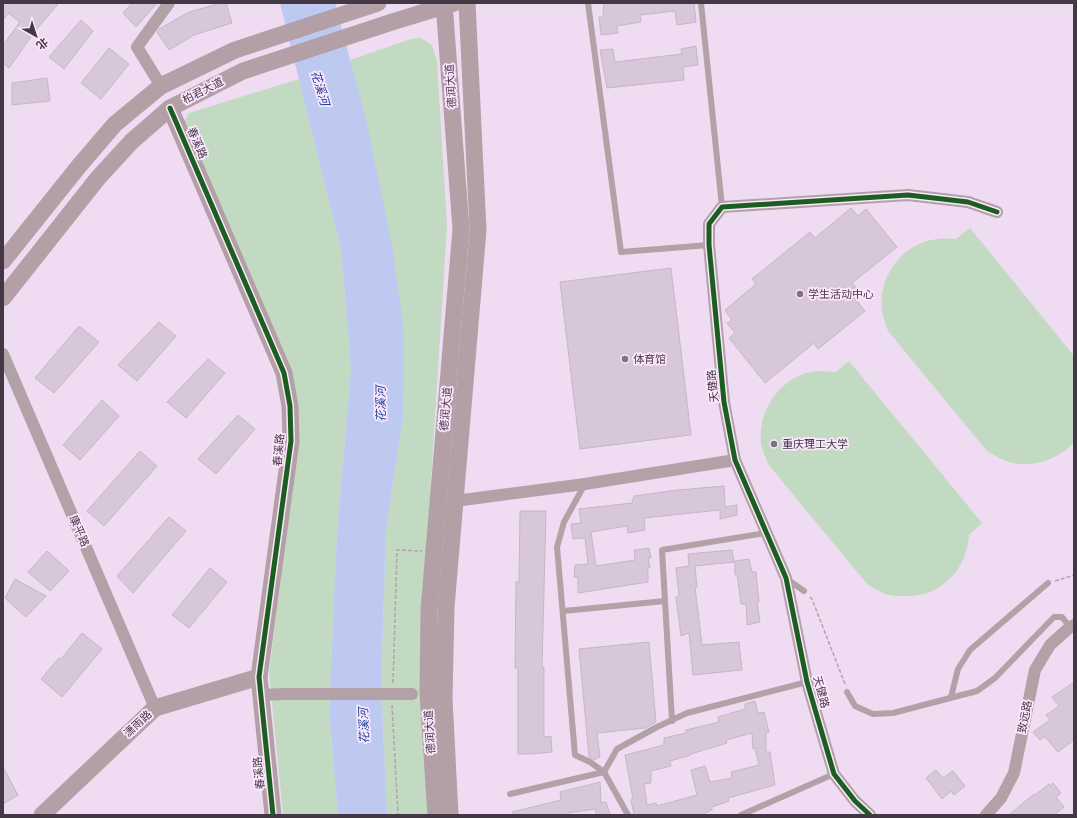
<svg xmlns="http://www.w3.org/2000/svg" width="1077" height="818" viewBox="0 0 1077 818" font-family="'Roboto Serif','Noto Sans SC',serif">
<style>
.green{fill:#c2dac1}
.water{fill:#bdc9f1}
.building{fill:#d7c7d8;stroke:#c5b7c7;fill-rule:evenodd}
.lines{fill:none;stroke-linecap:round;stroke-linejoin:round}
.path{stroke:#b2a3ab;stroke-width:1.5;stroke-dasharray:4 2;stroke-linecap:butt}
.lane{stroke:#b2a1a7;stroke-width:6}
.street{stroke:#b2a1a7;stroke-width:12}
.secondary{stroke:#b3a0a7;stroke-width:17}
.street-bridge{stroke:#b2a1a7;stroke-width:12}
.cycleway-casing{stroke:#fce7fe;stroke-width:8}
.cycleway{stroke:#1b5e20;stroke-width:5}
.poi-dot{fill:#807182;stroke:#fce7fe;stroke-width:1.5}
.labels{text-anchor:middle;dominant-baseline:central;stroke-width:3.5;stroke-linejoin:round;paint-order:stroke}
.street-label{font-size:11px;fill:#443746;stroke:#fce7fe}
.poi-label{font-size:11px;fill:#443746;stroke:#fce7fe;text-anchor:start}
.water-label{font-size:12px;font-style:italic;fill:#184198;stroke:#fce7fe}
</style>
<rect width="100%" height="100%" fill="#efdcf2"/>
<g class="green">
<path d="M420 38C434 44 433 47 437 61L447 226 423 609 429 815H387L381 686 386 529 403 418 350 60 411 39Z"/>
<path d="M299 79 341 249 351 368 337 534 329 711 338 815H283L269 672 299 439 298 403 290 371 183 124 189 113Z"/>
<path d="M970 228 1074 356V442C1060 459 1031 469 1009 462 1002 460 994 455 987 451L888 331C886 325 883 317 882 311 877 277 903 242 938 239 943 238 950 239 956 239Z"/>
<path d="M849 361 982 523 969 535C967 571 939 599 901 596 898 596 893 596 889 595 881 593 874 588 867 584L768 464C766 458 762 450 761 444 757 410 782 374 817 371 823 371 830 372 836 372Z"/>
</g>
<path class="water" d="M280 3H335L366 119 393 251 404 333 403 418 386 529 381 686 387 815H338L329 711 337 534 351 368 341 249Z"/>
<g class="building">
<path d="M3 3H59L30 37H31L9 68 3 63V45L20 22 8 13 3 20Z"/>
<path d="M132 3H157L136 27 123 13Z"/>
<path d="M221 3H226L232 23 194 35 169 50 157 32 159 29 189 12Z"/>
<path d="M604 3H694L696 22 677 25 675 11 640 15 641 22 617 26 618 33 601 35 599 17H603Z"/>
<path d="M81 20 93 31 64 69 49 57Z"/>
<path d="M696 46 698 65 683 67 684 80 607 88 600 50 613 49 615 62 682 54 681 49Z"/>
<path d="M109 48 129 64 101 99 81 83Z"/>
<path d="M47 78 50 101 12 105V83Z"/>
<path d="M851 208 858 216 866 209 897 247 852 283 860 292 854 297 865 311 818 349 814 343 765 383 729 338 735 333 727 323 732 320 725 310 756 284 752 279 810 232 815 238Z"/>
<path d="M671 268 691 435 580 449 560 282Z"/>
<path d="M159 322 176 336 137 381 118 365Z"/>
<path d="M79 326 99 342 54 393 35 378Z"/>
<path d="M208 359 225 373 186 418 167 402Z"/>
<path d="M102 400 119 416 80 460 63 445Z"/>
<path d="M238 415 255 429 216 474 198 459Z"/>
<path d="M140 451 157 466 104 526 87 511Z"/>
<path d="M724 486 725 507 737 505V515L720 519V510L644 518 645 530 628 533 627 526 591 532 596 566 635 560 634 550 649 548 651 558H648L650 567H648V582L578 593V577H574L575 565 588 564 585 538 573 539 571 524 581 523 579 509 632 503 634 496 678 490Z"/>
<path d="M520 511H546L542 667H544V737L551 736 552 752 532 754H518V668H515L516 582H519Z"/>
<path d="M169 517 186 531 133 593 117 576Z"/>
<path d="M732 550 734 562 695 566 697 587H695L702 645 739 642 742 670 693 675 689 633 681 636 676 597 679 596 676 568 689 566 688 554Z"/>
<path d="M47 551 69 571 50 591 28 572Z"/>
<path d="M749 559 752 572H756L759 602 757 603 760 622 747 625 746 604H741L737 574 735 575V561Z"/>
<path d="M210 568 227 582 189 628 172 615Z"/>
<path d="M15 579 46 596 26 617 5 598Z"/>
<path d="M82 633 102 649 62 697 41 679 59 658 61 659Z"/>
<path d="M649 642 656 722 646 728 597 733 600 757 594 760 589 757 579 649Z"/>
<path d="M1074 682V740L1058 752 1045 737 1040 740 1033 732 1050 720 1046 715 1059 706 1052 697Z"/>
<path d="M755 701 758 713 764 712 769 732 766 733V752H770L775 785 728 798 729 801 712 807V810L701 815H634L631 800 633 799 625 755 664 745V738L686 733V730L719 722 718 717 745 709V704ZM752 733 753 749 755 748 759 765 731 772 732 778 710 782 705 766 691 770 697 795 657 806 656 803 647 805 644 784 651 783V771L671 766 670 761 691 755V754L727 743 726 740Z"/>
<path d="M3 767 18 795 3 804Z"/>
<path d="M936 770 943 778 953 771 965 786 954 795 951 791 942 799 926 778Z"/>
<path d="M600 782 601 803 606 802 610 815H597L595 809 568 813 569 815H513L512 812 561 800 560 792Z"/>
<path d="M1053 783 1061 793 1056 797 1064 807 1054 815H1009L1034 794 1035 795 1049 784 1051 786Z"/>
</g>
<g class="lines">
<g class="path">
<path d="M1055 581 1074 575"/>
<path d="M810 597 812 599 845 684"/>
<path d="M393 683 397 550 422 551"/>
<path d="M392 705 398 815"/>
</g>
<g class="lane">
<path d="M588 3 621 252 709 245"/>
<path d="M701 3 722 207"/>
<path d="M585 484 564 522 557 547 575 755 590 762 604 772 628 815"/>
<path d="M787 579 804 591"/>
<path d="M563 611 665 601"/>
<path d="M847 692 855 706 873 714 893 713 977 691 995 678 1054 617H1062L1070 627"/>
<path d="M951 697 958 669 970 650 1048 583"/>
<path d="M672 721 662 550 766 533"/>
<path d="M510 794 604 772 617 749 657 727 687 713 807 682"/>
<path d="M741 815 834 774"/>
</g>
<g class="street">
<path d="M161 86 137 47 169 3"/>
<path d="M3 354 155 708"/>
<path d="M455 501 585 484 735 460"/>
<path d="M261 695 285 694"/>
<path d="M870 815 855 801 834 774 807 682 786 578 735 460 724 402 709 245V224L722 207 908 195 968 202 997 212"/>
<path d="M986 815 1001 798 1014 773 1035 670 1050 645 1070 627 1074 625"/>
</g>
<g class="secondary">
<path d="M170 108 284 373 290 406 291 441 259 677 273 815"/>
<path d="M3 261 79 166 115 124 161 86 235 50 378 3"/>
<path d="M3 298 98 178 132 141 170 108 243 71 392 22 454 3"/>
<path d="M42 815 155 708 259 677"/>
<path d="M436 815 428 694 429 610 461 229 444 3"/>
<path d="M450 815 444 698 446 607 478 230 467 3"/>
</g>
<path class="street-bridge" d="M285 694H412"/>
<defs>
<g id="cycleway">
<path d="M170 108 284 373 290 406 291 441 259 677 273 815"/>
<path d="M870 815 855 801 834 774 807 682 786 578 735 460 724 402 709 245V224L722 207 908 195 968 202 997 212"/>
</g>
</defs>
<use href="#cycleway" class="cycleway-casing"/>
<use href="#cycleway" class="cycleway"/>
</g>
<g class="poi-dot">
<circle cx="800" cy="294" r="4"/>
<circle cx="625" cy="359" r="4"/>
<circle cx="774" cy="444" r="4"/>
</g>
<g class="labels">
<g class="street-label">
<text transform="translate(451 86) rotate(-94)">德润大道</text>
<text transform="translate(203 91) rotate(-27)">柏君大道</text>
<text transform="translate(197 143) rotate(67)">春溪路</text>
<text transform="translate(713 386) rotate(-96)">天健路</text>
<text transform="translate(446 409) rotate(-85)">德润大道</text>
<text transform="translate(279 450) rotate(-85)">春溪路</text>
<text transform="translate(79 531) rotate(67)">康平路</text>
<text transform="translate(821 692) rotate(75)">天健路</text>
<text transform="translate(1025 717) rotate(-79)">致远路</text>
<text transform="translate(138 724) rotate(-43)">潇雨路</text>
<text transform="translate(430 732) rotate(-94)">德润大道</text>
<text transform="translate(259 773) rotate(-96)">春溪路</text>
</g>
<g class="poi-label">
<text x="808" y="294">学生活动中心</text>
<text x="633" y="359">体育馆</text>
<text x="782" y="444">重庆理工大学</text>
</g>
<g class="water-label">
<text transform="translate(320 88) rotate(73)">花溪河</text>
<text transform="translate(381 404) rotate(-91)">花溪河</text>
<text transform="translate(364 726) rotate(-92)">花溪河</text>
</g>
</g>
<rect width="1077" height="818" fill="none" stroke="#443746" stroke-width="8"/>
<g transform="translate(36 36) rotate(141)" stroke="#fce7fe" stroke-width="3" paint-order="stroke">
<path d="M0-3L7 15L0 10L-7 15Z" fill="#443746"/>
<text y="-6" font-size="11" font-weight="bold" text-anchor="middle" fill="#443746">北</text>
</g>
</svg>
